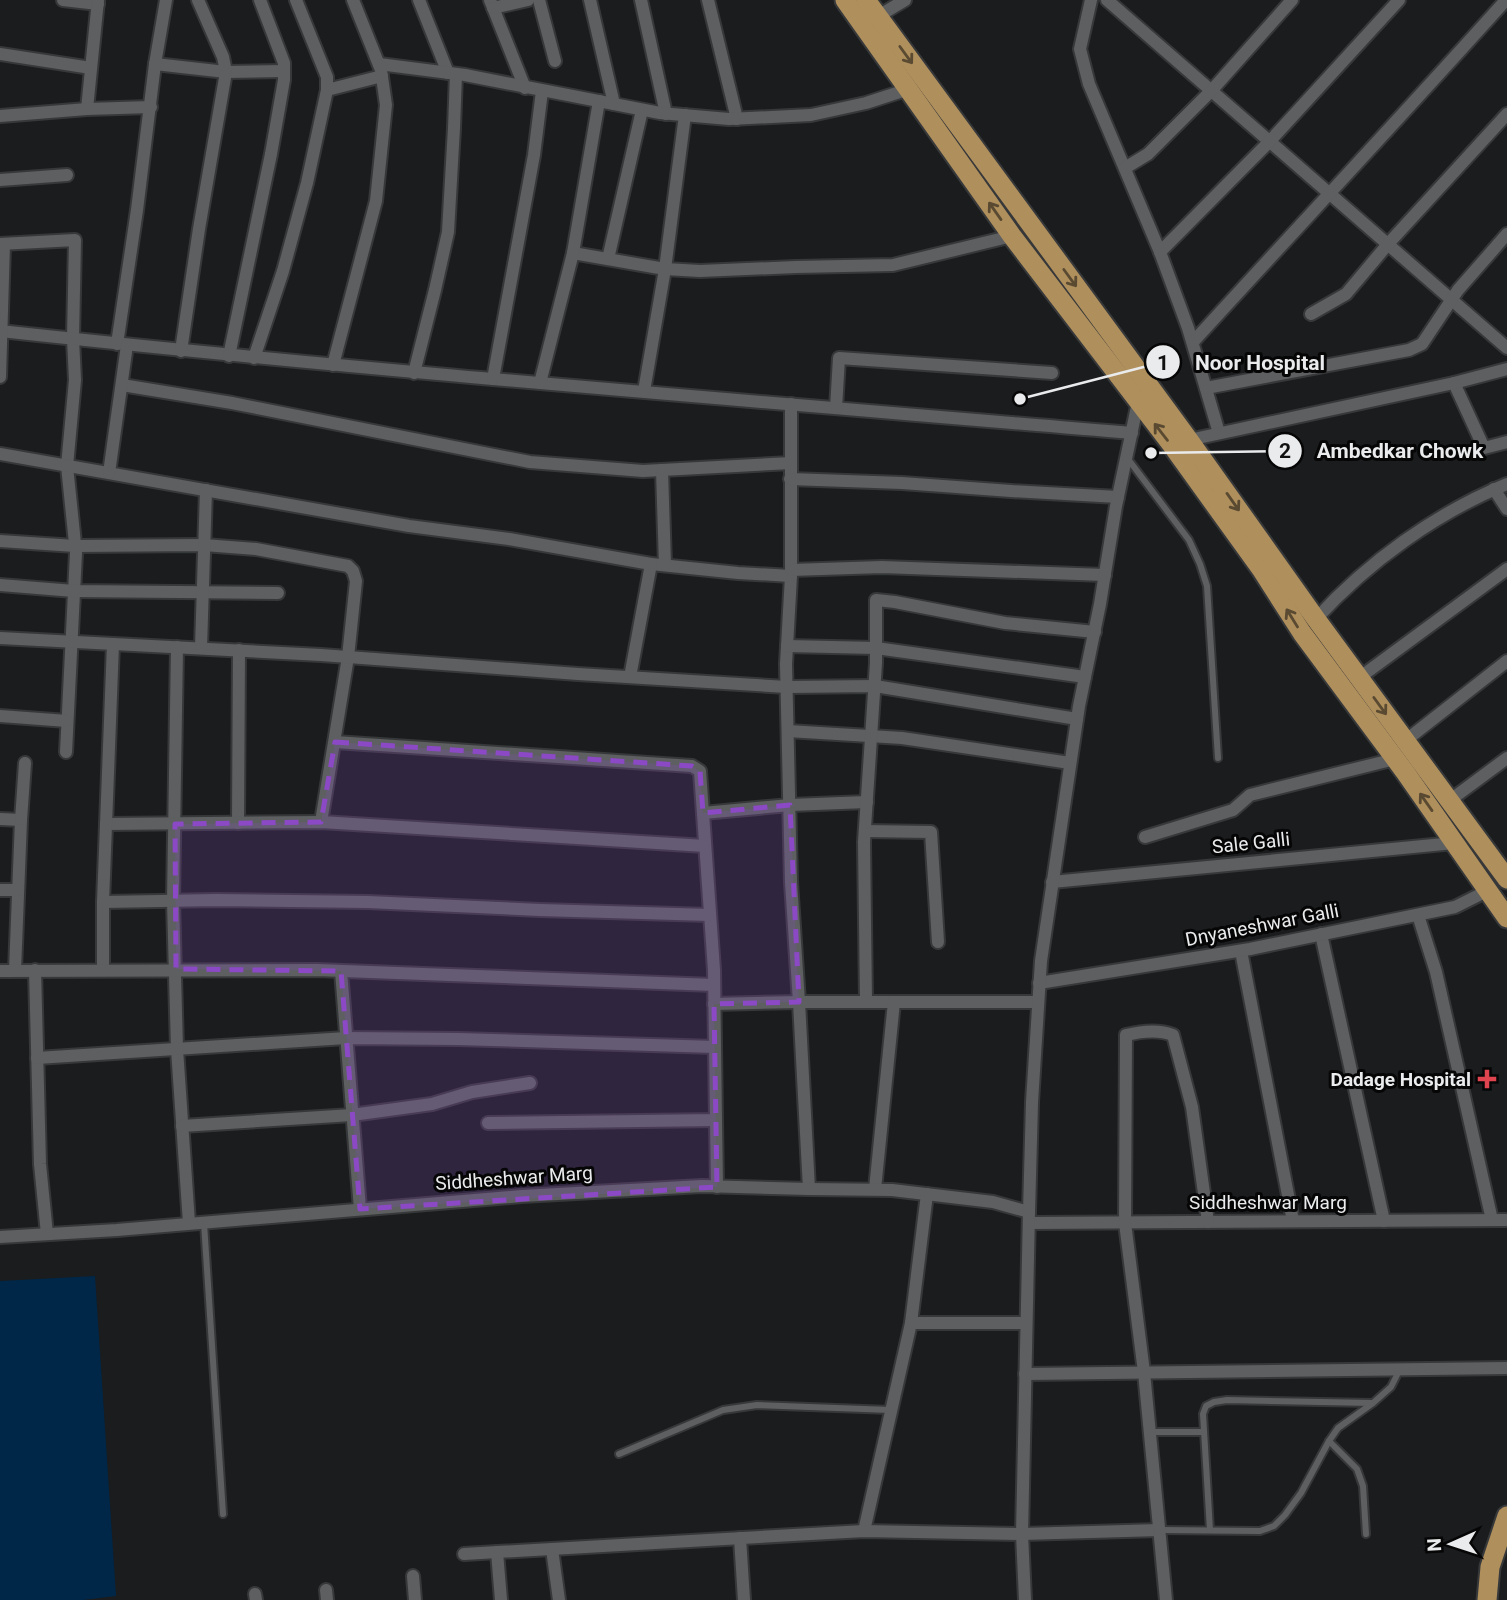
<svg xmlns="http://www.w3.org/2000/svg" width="1507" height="1600" viewBox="0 0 1507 1600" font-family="Roboto,sans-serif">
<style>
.green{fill:#002748}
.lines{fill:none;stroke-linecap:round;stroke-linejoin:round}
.service-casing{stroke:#37383a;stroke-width:10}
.minor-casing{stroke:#37383a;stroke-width:16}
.primary-casing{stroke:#37383a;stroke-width:23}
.service{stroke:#5d5f61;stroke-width:6}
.minor{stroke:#5d5f61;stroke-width:12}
.primary{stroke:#af8f5c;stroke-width:19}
.oneway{stroke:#5a4a32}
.marked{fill:#8c49c6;fill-opacity:0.2;stroke:#8c49c6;stroke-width:5;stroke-dasharray:14 9;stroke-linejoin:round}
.health-dot{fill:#e0444e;stroke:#060607;stroke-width:2.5}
.labels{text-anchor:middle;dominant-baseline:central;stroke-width:6;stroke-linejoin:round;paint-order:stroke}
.street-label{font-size:19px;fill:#eaebec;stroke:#060607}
.poi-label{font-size:19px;font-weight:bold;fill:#eaebec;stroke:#060607;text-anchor:end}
.leader{fill:none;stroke:#eaebec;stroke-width:2.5}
.callout-dot{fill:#eaebec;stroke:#060607;stroke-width:2.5}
.mark-label{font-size:21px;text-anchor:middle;font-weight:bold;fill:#111}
.callout-label{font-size:21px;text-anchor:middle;font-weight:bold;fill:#eaebec;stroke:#060607;stroke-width:6;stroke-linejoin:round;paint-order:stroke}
</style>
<rect width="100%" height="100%" fill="#1a1c1d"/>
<path class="green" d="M95 1276 116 1596 83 1600H0V1281Z"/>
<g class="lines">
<defs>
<g id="service">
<path d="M1128 459 1189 540 1200 564 1207 586 1218 758"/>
<path d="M204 1223 223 1514"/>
<path d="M1150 1432H1204"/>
<path d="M1329 1441 1357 1469 1363 1486 1366 1534"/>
<path d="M619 1454 723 1410 757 1405 891 1410"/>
<path d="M1160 1530 1260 1531 1274 1526 1285 1515 1301 1493 1329 1441 1338 1428 1373 1403 1391 1387 1400 1369"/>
<path d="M1210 1530 1203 1414 1206 1406 1214 1402 1227 1400 1372 1403"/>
</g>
<g id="minor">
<path d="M63 0 98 4"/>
<path d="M419 0 448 73"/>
<path d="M490 0 525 88"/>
<path d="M539 0 555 61"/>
<path d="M590 0 614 104"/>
<path d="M641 0 666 114"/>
<path d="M708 0 737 119"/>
<path d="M1091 0 1080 49 1089 84 1160 252 1188 328 1219 433"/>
<path d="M1107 0 1507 348"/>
<path d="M493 8 528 0"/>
<path d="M872 20 905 0"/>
<path d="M0 54 91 68"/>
<path d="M155 64 226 72 284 71"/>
<path d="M379 64 465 75 660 113 729 119 811 115 866 103 909 89"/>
<path d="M327 90 382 76"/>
<path d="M87 109 98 0"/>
<path d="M0 116 87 109 151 107"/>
<path d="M1125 168 1148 154 1212 90 1292 0"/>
<path d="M0 180 67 175"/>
<path d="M0 244 75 240 73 339 75 380 67 466 76 553 66 752"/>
<path d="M1160 252 1270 141 1399 0"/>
<path d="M573 253 665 269 700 271 796 267 893 265 1012 236"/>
<path d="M608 259 642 110"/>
<path d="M1311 314 1346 294 1388 244 1507 114"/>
<path d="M0 331C377 372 754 401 1132 433"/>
<path d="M1193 342C1297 228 1403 115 1506 0"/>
<path d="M117 344 137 210 155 64 166 0"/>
<path d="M181 351 199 229 226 72 223 57 198 0"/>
<path d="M229 356 271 154 284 80V63L260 0"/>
<path d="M254 358 283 271 307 183 327 90V77L296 0"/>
<path d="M333 365 376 201 386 105 381 70 353 0"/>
<path d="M414 373 435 290 448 232 454 128 456 74"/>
<path d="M0 377 4 244"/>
<path d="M493 379 534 155 542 91"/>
<path d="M540 383 573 253 599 101"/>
<path d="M1454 383 1484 448 1507 442"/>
<path d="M122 385 232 403 530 462 643 471 791 463"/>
<path d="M1206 388 1409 350 1422 344 1458 290 1507 234"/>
<path d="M644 391 665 269 685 115"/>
<path d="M791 404V576L786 664 791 882 799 1002 809 1189"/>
<path d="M836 408 839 358 1052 373"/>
<path d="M1189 440 1454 383 1507 369"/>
<path d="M0 454 409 526 509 539 651 564 738 573 791 576"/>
<path d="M662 470 665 565"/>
<path d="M109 473 127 345"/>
<path d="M790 479 902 483 1011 491 1118 497"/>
<path d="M1494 489 1507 509"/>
<path d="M0 541 75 546 204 545 256 549 348 566 353 571 356 581 348 657 321 822"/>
<path d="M791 570 882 567 1105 575"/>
<path d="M0 585 74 591 278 593"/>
<path d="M1316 619C1368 562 1436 513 1507 484"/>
<path d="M0 638 321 655 578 674 787 687 875 686 1077 719"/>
<path d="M787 646 876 648 1085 677"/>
<path d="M177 647 173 901 177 1049 189 1223"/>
<path d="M201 648 206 490"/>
<path d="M630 677 651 564"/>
<path d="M1359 678 1507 569"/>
<path d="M0 716 67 721"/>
<path d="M788 731 902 738 1070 763"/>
<path d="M1405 741 1507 661"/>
<path d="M335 742 692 766 700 771 714 970 716 1120 488 1123"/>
<path d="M1449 801 1507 758"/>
<path d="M703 813 790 805 867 802"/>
<path d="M0 819 21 820 15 970"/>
<path d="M21 820 25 763"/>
<path d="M238 823 239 650"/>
<path d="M106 824 321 822 705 846"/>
<path d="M865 831 931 832 938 942"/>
<path d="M1145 837 1233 810 1250 795 1395 759"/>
<path d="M1052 882 1454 843"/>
<path d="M0 890H18"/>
<path d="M103 902 217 900 368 902 540 910 710 915"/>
<path d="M1418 915 1436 972 1492 1220"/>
<path d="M1321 934 1384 1221"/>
<path d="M1241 951 1293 1221"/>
<path d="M103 969V902L113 644"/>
<path d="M35 970 40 1164 47 1234"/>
<path d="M0 971 317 970 714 985"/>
<path d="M341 971 360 1209"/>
<path d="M1039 983 1250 949 1455 907 1487 891"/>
<path d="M866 1001 864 842 876 663V600L895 602 1005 623 1095 632"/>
<path d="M714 1004 799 1002H1038"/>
<path d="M37 1058 346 1038 458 1039 715 1047"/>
<path d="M716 1120 717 1187"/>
<path d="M182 1126 352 1115 432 1104 472 1092 530 1083"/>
<path d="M875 1189 894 1002"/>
<path d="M1029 1223 1507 1220"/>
<path d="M0 1237 117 1230 522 1196 702 1186 809 1189 892 1190 993 1202 1029 1212"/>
<path d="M911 1323 927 1194"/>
<path d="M1025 1374 1507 1368"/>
<path d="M864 1531 911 1323H1026"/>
<path d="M740 1538 744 1600"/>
<path d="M552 1549 559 1600"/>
<path d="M497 1552 501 1600"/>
<path d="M464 1554 864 1531 1022 1534 1160 1530"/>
<path d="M413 1576 415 1600"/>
<path d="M326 1590 327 1600"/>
<path d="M255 1594 256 1600"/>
<path d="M1025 1600 1022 1534 1029 1212 1032 1102 1041 961 1079 706 1100 604 1116 506 1138 402"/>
<path d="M1166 1600 1144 1372 1125 1223 1126 1035C1142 1031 1158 1029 1173 1035L1192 1107 1208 1222"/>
</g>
<g id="primary">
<path d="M845 0 1012 236 1171 444 1261 569 1302 633 1405 772 1507 918"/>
<path d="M866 0 1189 440 1316 619 1507 879"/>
<path d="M1487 1600 1490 1567 1507 1516"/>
</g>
</defs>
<use href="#service" class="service-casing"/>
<use href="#minor" class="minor-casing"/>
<use href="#primary" class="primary-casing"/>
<use href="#service" class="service"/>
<use href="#minor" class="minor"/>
<use href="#primary" class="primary"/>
</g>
<defs><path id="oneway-shaft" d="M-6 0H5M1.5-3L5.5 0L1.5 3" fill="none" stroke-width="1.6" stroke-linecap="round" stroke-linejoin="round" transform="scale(1.75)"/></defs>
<g class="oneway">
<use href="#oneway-shaft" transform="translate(906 55) rotate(54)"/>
<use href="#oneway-shaft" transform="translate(995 211) rotate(-125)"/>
<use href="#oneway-shaft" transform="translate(1070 278) rotate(54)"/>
<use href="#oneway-shaft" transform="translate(1161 432) rotate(-128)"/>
<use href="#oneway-shaft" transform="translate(1233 502) rotate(55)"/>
<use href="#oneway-shaft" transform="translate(1292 618) rotate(-122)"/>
<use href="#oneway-shaft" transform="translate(1380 706) rotate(54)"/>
<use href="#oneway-shaft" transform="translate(1426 802) rotate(-125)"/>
</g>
<path class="marked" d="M335 742 692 766 700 771 703 813 790 805 799 1002 714 1004 717 1187 360 1209 341 971 176 969 175 824 321 822Z"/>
<path class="health-dot" d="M1483.5 1068.5h7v7h7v7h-7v7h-7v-7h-7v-7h7z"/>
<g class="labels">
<g class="street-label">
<text transform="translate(1251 843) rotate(-6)">Sale Galli</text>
<text transform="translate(1262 925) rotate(-11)">Dnyaneshwar Galli</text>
<text transform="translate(514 1178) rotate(-4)">Siddheshwar Marg</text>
<text x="1268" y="1202">Siddheshwar Marg</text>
</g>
<g class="poi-label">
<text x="1471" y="1079">Dadage Hospital</text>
</g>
</g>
<path class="leader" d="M1020 399L1163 362M1151 453L1285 451"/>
<g class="callout-dot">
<circle cx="1020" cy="399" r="7"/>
<circle cx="1151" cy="453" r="7"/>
<circle cx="1163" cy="362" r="18"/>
<circle cx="1285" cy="451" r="18"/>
</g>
<g class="mark-label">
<text x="1163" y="370">1</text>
<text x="1285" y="458">2</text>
</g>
<g class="callout-label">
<text x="1260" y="370">Noor Hospital</text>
<text x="1400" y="458">Ambedkar Chowk</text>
</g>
<g transform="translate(1451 1544) rotate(267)" stroke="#060607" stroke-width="5" paint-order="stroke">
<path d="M0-5L12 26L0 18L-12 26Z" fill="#eaebec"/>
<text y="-10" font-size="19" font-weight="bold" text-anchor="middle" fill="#eaebec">N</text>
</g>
</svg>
